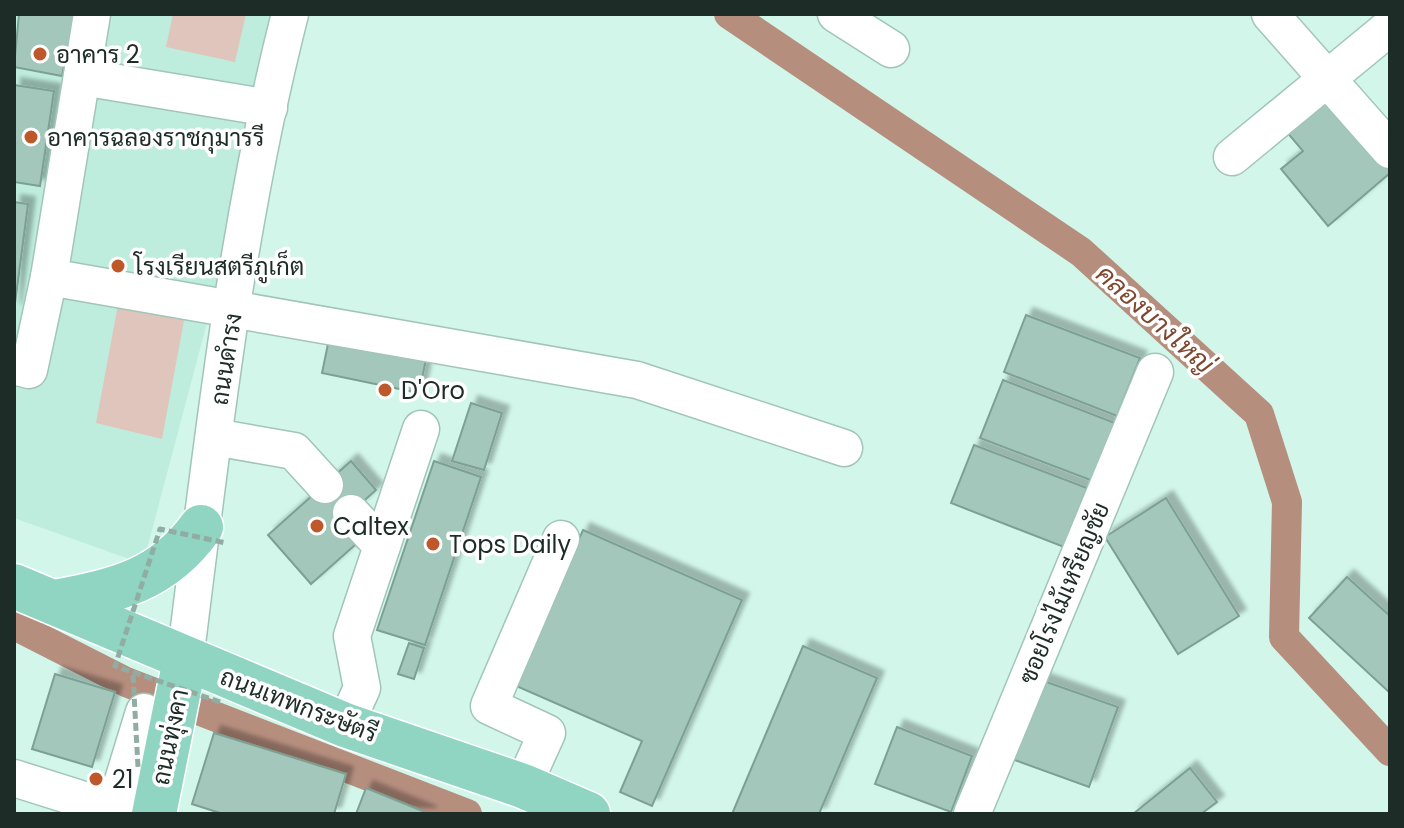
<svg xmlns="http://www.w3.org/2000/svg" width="1404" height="828" viewBox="0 0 1404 828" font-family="Poppins,Sarabun,sans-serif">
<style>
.built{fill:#bfeddd}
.green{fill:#dfc5bb}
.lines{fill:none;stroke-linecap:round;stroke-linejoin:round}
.canal{stroke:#b68e7e;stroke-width:30}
.building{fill:#a3c7bb;stroke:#7da094;stroke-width:2;filter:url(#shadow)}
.minor-casing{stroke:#a1c5b9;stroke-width:39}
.major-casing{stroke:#fff;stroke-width:47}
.minor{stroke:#fff;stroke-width:36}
.major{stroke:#8fd5c2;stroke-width:44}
.path-bridge{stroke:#91ada3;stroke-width:5;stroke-dasharray:8 4;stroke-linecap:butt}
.poi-dot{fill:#be582b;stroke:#fff;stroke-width:3}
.labels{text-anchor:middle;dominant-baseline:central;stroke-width:7;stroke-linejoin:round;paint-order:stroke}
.poi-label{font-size:24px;fill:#1e2c28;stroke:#fff;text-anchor:start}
.street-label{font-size:24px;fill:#1e2c28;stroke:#fff}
.water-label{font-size:26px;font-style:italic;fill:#7e4730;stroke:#fff}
</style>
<defs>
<filter id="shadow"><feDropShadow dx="7" dy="-7" stdDeviation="2" flood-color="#0004"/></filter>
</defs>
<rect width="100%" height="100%" fill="#d2f7ea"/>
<path class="built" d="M14 14H289L143 564 14 518Z"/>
<g class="green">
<path d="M173 14H246L235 62 166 47Z"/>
<path d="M119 299 185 315 162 439 96 423Z"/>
</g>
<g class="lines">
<g class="canal">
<path d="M729 14 1081 252 1259 414 1287 502 1284 637 1390 751"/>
<path d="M14 625 126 682 467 814"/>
</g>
</g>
<g class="building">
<path d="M19 14H75L62 76 14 67Z"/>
<path d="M14 85 54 91 40 186 14 182Z"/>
<path d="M1329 85 1390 159V173L1328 226 1281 169 1303 151 1281 125Z"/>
<path d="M14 202 28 204 14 311Z"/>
<path d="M1026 315 1140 358 1117 416 1004 372Z"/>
<path d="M329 339 426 359 419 393 322 373Z"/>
<path d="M1003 380 1115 423 1093 481 980 438Z"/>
<path d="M471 403 502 413 484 470 452 461Z"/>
<path d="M974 445 1087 488 1064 547 951 503Z"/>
<path d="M351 461 376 490 346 517 364 537 311 584 268 535Z"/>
<path d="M434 461 481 477 425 645 377 630Z"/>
<path d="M1166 498 1239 616 1178 654 1105 537Z"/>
<path d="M583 530 742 600 652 806 620 792 642 741 514 685Z"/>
<path d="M1347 577 1390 616V693L1309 618Z"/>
<path d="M409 643 424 648 414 679 398 674Z"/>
<path d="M803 646 877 678 819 814H732Z"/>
<path d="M55 674 115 692 92 767 32 749Z"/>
<path d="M1038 679 1118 707 1089 787 1009 758Z"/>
<path d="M897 727 972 756 951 812 875 784Z"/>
<path d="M214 733 346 774 334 814H223L192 804Z"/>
<path d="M1190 768 1217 802 1201 814H1133Z"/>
<path d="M366 788 430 814H356Z"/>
</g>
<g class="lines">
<defs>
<g id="minor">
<path d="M92 14 49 277 637 380 844 448"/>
<path d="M836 14 891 49"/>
<path d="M1270 14 1390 150"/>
<path d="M82 77 269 108"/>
<path d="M1232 157 1390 27"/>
<path d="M14 366 29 370 49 277"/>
<path d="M214 437 294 451 325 485"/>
<path d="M351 513 382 546"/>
<path d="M185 660C212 445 236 225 290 14"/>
<path d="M345 725 362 688 352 636 421 429"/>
<path d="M14 778 128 814"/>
<path d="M523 786 547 733 489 706 561 539"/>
<path d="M114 810 144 712"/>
<path d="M972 814 1155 372"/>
</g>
<g id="major">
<path d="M14 586 345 725 523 786 588 814"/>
<path d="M55 602C117 590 162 581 201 527"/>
<path d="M154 814 185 660"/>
</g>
</defs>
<use href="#minor" class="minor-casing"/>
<use href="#major" class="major-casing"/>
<use href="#minor" class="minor"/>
<use href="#major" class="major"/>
<g class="path-bridge">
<path d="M133 675 138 767"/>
<path d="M220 702 115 666 160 529 226 543"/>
</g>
</g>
<g class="poi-dot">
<circle cx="40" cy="54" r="8"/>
<circle cx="31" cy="137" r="8"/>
<circle cx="118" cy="266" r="8"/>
<circle cx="385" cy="390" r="8"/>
<circle cx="317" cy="526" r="8"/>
<circle cx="433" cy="544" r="8"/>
<circle cx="96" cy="779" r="8"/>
</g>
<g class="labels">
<g class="poi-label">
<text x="56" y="54">อาคาร 2</text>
<text x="47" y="137">อาคารฉลองราชกุมารรี</text>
<text x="134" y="266">โรงเรียนสตรีภูเก็ต</text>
<text x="401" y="390">D'Oro</text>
<text x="333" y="526">Caltex</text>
<text x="449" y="544">Tops Daily</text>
<text x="112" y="779">21</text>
</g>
<g class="street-label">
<text transform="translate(226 359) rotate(-81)">ถนนดำรง</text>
<text transform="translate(1064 593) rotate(-67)">ซอยโรงไม้เหรียญชัย</text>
<text transform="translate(299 705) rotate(21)">ถนนเทพกระษัตรี</text>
<text transform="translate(170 737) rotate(-78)">ถนนทุ่งคา</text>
</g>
<g class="water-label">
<text transform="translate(1155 319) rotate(42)">คลองบางใหญ่</text>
</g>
</g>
<rect width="1404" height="828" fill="none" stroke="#1e2c28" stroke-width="32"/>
</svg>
